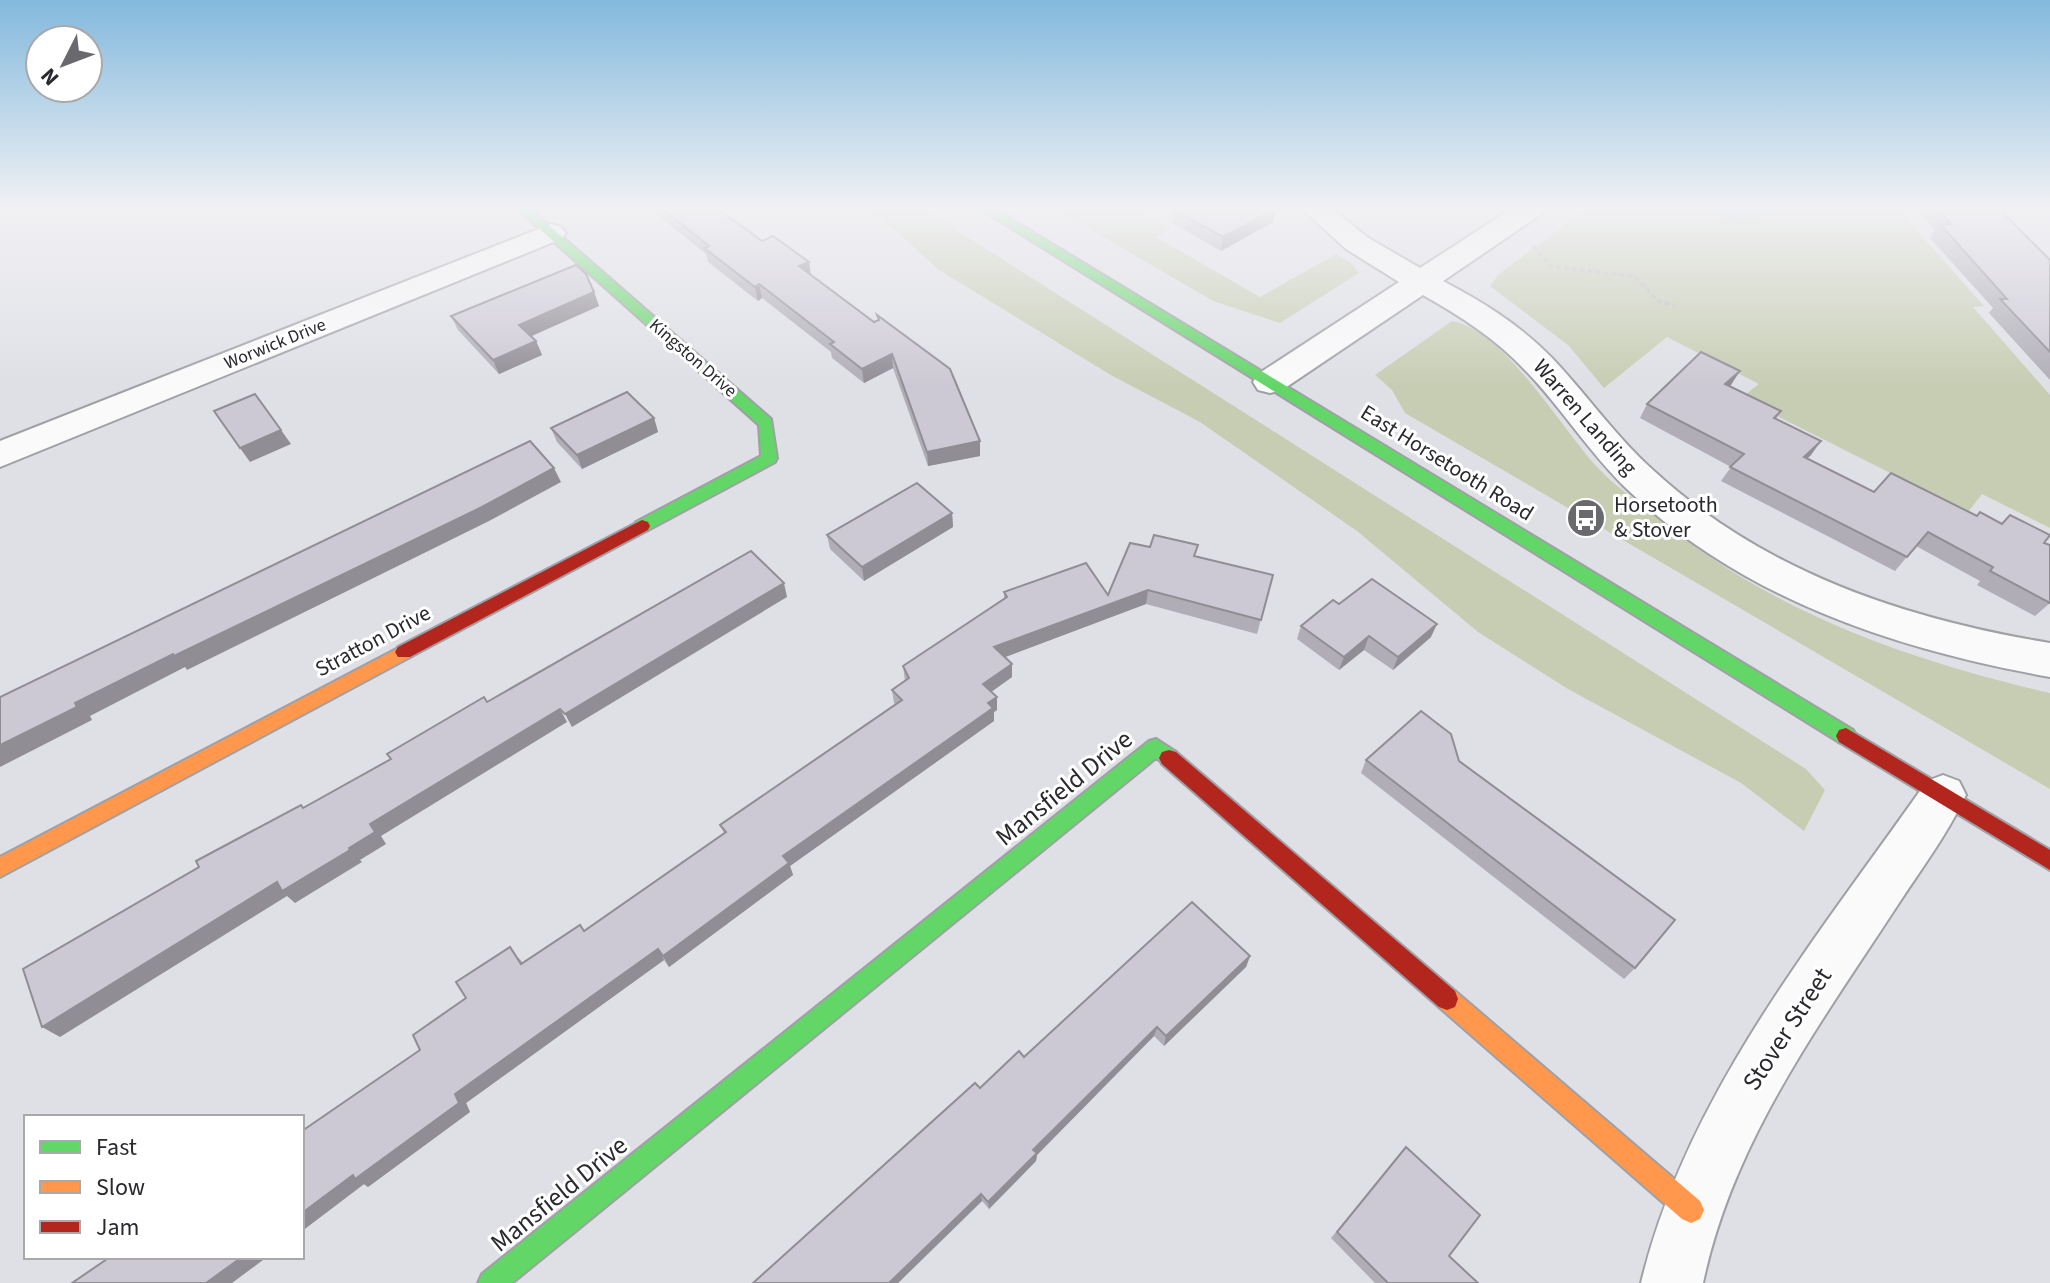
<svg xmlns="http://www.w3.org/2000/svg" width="2050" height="1283" viewBox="0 0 2050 1283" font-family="'Source Sans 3',sans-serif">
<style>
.green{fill:#c7cdb3}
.water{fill:#8cc1cd}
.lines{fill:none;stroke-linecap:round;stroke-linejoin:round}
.street-casing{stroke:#9fa0a5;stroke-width:4}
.fast-casing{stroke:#9fa0a5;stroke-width:4}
.slow-casing{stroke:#9fa0a5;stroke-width:4}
.jam-casing{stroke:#9fa0a5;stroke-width:4}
.path{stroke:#bfbfc1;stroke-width:4;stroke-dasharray:5 3;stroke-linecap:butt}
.street{fill:#fafafb;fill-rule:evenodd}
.fast{fill:#63d668;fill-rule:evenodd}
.slow{fill:#ff974d;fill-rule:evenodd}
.jam{fill:#b3261e;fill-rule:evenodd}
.wall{fill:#b0adb6}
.shaded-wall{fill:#908d94}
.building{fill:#cdc9d4;stroke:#908d94;stroke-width:2}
.labels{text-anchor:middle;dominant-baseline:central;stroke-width:6;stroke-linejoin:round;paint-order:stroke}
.far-street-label{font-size:18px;fill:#29292e;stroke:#fff}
.street-label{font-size:22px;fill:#29292e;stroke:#fff}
.poi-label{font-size:22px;fill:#29292e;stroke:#fff;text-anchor:start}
.near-street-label{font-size:26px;fill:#29292e;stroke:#fff}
</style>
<rect width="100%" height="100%" fill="#dfe0e6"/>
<g class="green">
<path d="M869 207H920L1806 769 1825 790 1804 831 1741 783 1568 689 1478 632 1357 531 1200 422 1109 374 939 270Z"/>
<path d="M1052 207H1132L1171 229 1156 237 1260 297 1336 254 1351 263 1359 273 1280 323 1213 301Z"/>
<path d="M1589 207H1896L1984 306 1973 307 2050 395V528L1982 494 1968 512 1741 398 1759 384 1667 337 1604 388 1568 345 1490 286 1499 274Z"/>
<path d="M1452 321C1504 329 1562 430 1599 469 1614 485 1633 498 1650 512 1766 610 1904 659 2050 693V789L1405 413 1392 390 1375 375Z"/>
</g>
<path class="water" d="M1698 207H1770L1776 211 1772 216 1726 217Z"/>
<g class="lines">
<defs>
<g id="street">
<path d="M1300 207H1330L1367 237 1420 268 1514 207H1547L1543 213 1443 281C1483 302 1520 325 1552 358 1587 395 1616 437 1654 471 1764 572 1905 619 2050 643V677C1897 650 1743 599 1628 490 1590 454 1562 408 1525 370 1495 338 1460 316 1423 295L1282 390 1270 393 1258 390 1253 382 1258 374 1399 282 1346 249Z"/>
<path d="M551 224 561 227 566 233 561 239 0 467V441Z"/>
<path d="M1943 775 1959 781 1966 795C1948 833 1922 868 1899 903 1821 1023 1733 1140 1703 1283H1641C1687 1093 1817 938 1927 781Z"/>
</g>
<g id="fast">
<path d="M515 207H528L771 419 777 458 775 462 648 530H636L634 526 636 522 761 456 759 425Z"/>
<path d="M977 207H991L1853 730 1856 736 1853 742 1846 744 1839 742Z"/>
<path d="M1156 739 1176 752 1179 758 1176 764 1169 766 1156 758 512 1283H478L482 1274 1149 741Z"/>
</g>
<g id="slow">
<path d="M404 645 410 647 413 652 410 657 0 877V857Z"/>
<path d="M1447 988 1455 991 1700 1201 1704 1210 1700 1219 1691 1223 1682 1219 1439 1007 1436 999 1439 991Z"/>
</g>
<g id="jam">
<path d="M642 520 648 522 650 526 648 530 410 657H398L395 652 398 647Z"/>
<path d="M1846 728 2050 850V870L1839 742 1836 736 1839 730Z"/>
<path d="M1169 750 1176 752 1455 991 1458 999 1455 1007 1447 1010 1439 1007 1162 764 1159 758 1162 752Z"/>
</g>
</defs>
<use href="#street" class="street-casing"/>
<use href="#fast" class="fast-casing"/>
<use href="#slow" class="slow-casing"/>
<use href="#jam" class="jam-casing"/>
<path class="path" d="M1533 246 1551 266 1635 277 1658 301 1675 306"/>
<use href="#street" class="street"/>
<use href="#fast" class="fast"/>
<use href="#slow" class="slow"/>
<use href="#jam" class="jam"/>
</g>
<g class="wall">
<path d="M647 207H715L874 322 878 320 877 315 980 456 928 466 893 368 864 383 832 358 831 352 762 298 758 301 708 262 706 254Z"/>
<path d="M1914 207H2015L2010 213H2004L2050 260V380L1989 313 1993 308 1930 238 1935 230Z"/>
<path d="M1174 210 1273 222 1221 251 1172 223Z"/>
<path d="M594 292 599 306 531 336 536 341 542 355 499 374 458 330 451 316Z"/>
<path d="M1731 385 1730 386 1781 411 1776 419 1811 455 1807 458 1874 492 1977 516 2001 524 2044 543 2050 603 2035 616 1977 585 1980 581 1916 546 1895 571 1721 481 1731 467 1640 418 1647 404Z"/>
<path d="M654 418 658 432 582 469 557 442 551 428Z"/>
<path d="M952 513 953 527 864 581 830 549 827 535Z"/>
<path d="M1196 556 1273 575 1257 634 1146 604 1005 657 1012 677 991 692 997 710 994 712V721L790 866 793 875 669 967 664 960 466 1103 470 1112 368 1187 364 1184 302 1231V1131L420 1050 466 998 519 958 523 963 584 931 724 833 720 825 895 704 894 703 892 690 905 681 903 666 1004 598V592L1108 595Z"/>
<path d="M1339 604 1431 637 1393 670 1364 650 1339 670 1297 639 1301 626Z"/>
<path d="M1366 760 1459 761 1635 968 1624 979 1361 773Z"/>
<path d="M1250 956 1246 967 1164 1046 1154 1036 1037 1155 1036 1161 989 1209 982 1201 898 1283H753L980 1088 1024 1057Z"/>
<path d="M1406 1147 1449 1256 1478 1283H1375L1331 1238Z"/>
</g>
<g class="shaded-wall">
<path d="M1276 208 1273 222 1221 251 1223 237Z"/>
<path d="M809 262 811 276 799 266Z"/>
<path d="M759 284 762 298 758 301 755 287Z"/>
<path d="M594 292 599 306 525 339 519 325Z"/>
<path d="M536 341 542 355 499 374 493 360Z"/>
<path d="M892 354 893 368 864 383 862 369Z"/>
<path d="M1740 371 1731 385 1716 398 1725 384Z"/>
<path d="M654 418 658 432 582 469 577 455Z"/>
<path d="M281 430 291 444 250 462 240 448Z"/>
<path d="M980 441V456L928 466 927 452Z"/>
<path d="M1821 441 1811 455 1794 471 1804 457Z"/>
<path d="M554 468 561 482 489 521 187 670 185 667 90 716 92 720 0 767V745L75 703 173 654Z"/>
<path d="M952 513 953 527 864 581 862 567Z"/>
<path d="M784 583 787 597 572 727 565 714Z"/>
<path d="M1148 590 1146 604 995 661 994 647Z"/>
<path d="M1437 624 1431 637 1393 670 1398 657Z"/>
<path d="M1369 636 1364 650 1339 670 1344 657Z"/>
<path d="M1012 664V677L984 697 983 684Z"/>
<path d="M997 697V710L994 712V721L790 866 793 875 669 967 663 956 783 856Z"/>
<path d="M560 709 567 722 381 836 386 844 360 860 362 862 295 903 287 896 60 1037 42 1027 277 882 349 848 370 824Z"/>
<path d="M658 949 664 960 466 1103 470 1112 368 1187 364 1184 302 1231V1213L455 1094Z"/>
<path d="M1250 956 1246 967 1164 1046 1166 1036Z"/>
<path d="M1157 1027 1154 1036 1037 1155 1036 1161 989 1209 988 1202 1033 1150Z"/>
<path d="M981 1194 982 1201 898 1283H889Z"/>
<path d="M242 1257H267L232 1283H206Z"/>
</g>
<g class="building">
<path d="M660 207H715L762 241 773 236 809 262 799 266 874 322 879 320 877 315 950 369 980 441 927 452 892 354 862 369 830 344 834 342 759 284 755 287 704 248 709 246Z"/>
<path d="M1180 207H1273L1276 208 1223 237 1174 210Z"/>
<path d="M1936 207H1997L2050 260V352L2000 299H2007L1940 224H1951Z"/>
<path d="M576 265 586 274 594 292 519 325 536 341 493 360 451 316Z"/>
<path d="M1701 352 1740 371 1725 384 1781 411 1774 418 1821 441 1804 457 1874 492 1891 473 1977 516 1980 512 2002 524 2010 515 2050 535 2044 543 2050 545V603L1990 571 1993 567 1928 532 1907 557 1730 467 1744 454 1647 404Z"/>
<path d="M627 392 654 418 577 455 551 428Z"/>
<path d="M255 394 281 430 240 448 214 411Z"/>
<path d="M530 441 554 468 482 507 174 656 173 654 75 703 77 707 0 745V697Z"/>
<path d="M917 483 952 513 862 567 827 535Z"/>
<path d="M1154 535 1198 545 1194 556 1273 575 1261 620 1148 590 994 647 1012 664 983 684 997 697 988 703 993 708 783 856 789 863 663 956 658 949 455 1094 459 1103 355 1179 353 1175 302 1213V1131L420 1050 413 1035 466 998 456 982 510 947 521 964 580 925 584 931 726 832 720 825 902 700 892 690 909 678 903 666 1007 597 1004 592 1086 563 1108 595 1130 543 1150 547Z"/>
<path d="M751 551 784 583 565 714 560 709 370 824 375 832 349 848 350 850 282 891 277 882 42 1027 23 969 199 867 196 861 301 805 303 808 391 759 387 754 484 697 487 702Z"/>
<path d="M1372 579 1437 624 1398 657 1369 636 1344 657 1301 626 1333 600 1339 604Z"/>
<path d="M1421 711 1451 734 1459 761 1675 920 1635 968 1366 760Z"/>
<path d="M1192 902 1250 956 1166 1036 1157 1027 1033 1150 1037 1153 988 1202 981 1194 889 1283H753L975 1083 980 1088 1019 1051 1024 1057Z"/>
<path d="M1406 1147 1480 1215 1449 1256 1478 1283H1388L1337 1232Z"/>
<path d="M110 1257H242L206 1283H72Z"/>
</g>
<linearGradient id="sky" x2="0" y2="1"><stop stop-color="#83b9dd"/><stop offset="0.54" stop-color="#f1f1f4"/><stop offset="1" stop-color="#f1f1f4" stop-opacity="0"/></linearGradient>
<rect width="2050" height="386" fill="url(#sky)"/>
<defs>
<symbol id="bus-disc" viewBox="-11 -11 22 22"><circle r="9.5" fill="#69696e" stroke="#fff"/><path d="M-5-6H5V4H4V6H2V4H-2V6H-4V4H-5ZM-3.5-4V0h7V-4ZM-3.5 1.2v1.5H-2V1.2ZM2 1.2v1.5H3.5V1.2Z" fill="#fff"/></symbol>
</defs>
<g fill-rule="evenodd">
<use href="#bus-disc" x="1564" y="496" width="44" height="44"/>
</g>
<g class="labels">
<g class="far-street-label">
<text transform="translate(275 344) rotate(-22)">Worwick Drive</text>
<text transform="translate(693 358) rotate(41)">Kingston Drive</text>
</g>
<g class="street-label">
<text transform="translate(1585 417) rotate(49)">Warren Landing</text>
<text transform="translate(1447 463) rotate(32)">East Horsetooth Road</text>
<text transform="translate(373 641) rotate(-28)">Stratton Drive</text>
</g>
<g class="poi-label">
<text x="1614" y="505">Horsetooth<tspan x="1614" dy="25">&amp; Stover</tspan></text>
</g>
<g class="near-street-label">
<text transform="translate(1064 788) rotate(-39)">Mansfield Drive</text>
<text transform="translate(1787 1029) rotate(-57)">Stover Street</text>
<text transform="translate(559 1194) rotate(-39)">Mansfield Drive</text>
</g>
</g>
<rect x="24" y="1115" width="280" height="144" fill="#ffffff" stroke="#a9a9ab" stroke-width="2"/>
<rect x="40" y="1141" width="40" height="12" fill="#63d668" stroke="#a9a9ab" stroke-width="2"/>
<text x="96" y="1155" font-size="24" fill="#29292e">Fast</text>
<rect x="40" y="1181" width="40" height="12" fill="#ff974d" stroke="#a9a9ab" stroke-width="2"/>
<text x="96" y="1195" font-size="24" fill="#29292e">Slow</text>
<rect x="40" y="1221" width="40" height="12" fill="#b3261e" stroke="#a9a9ab" stroke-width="2"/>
<text x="96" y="1235" font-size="24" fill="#29292e">Jam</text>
<g transform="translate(64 64) rotate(228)"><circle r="38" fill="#ffffff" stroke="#a9a9ab" stroke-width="2"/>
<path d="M0-6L14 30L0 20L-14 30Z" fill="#69696e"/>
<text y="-12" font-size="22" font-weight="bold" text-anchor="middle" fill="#29292e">N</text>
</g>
</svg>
